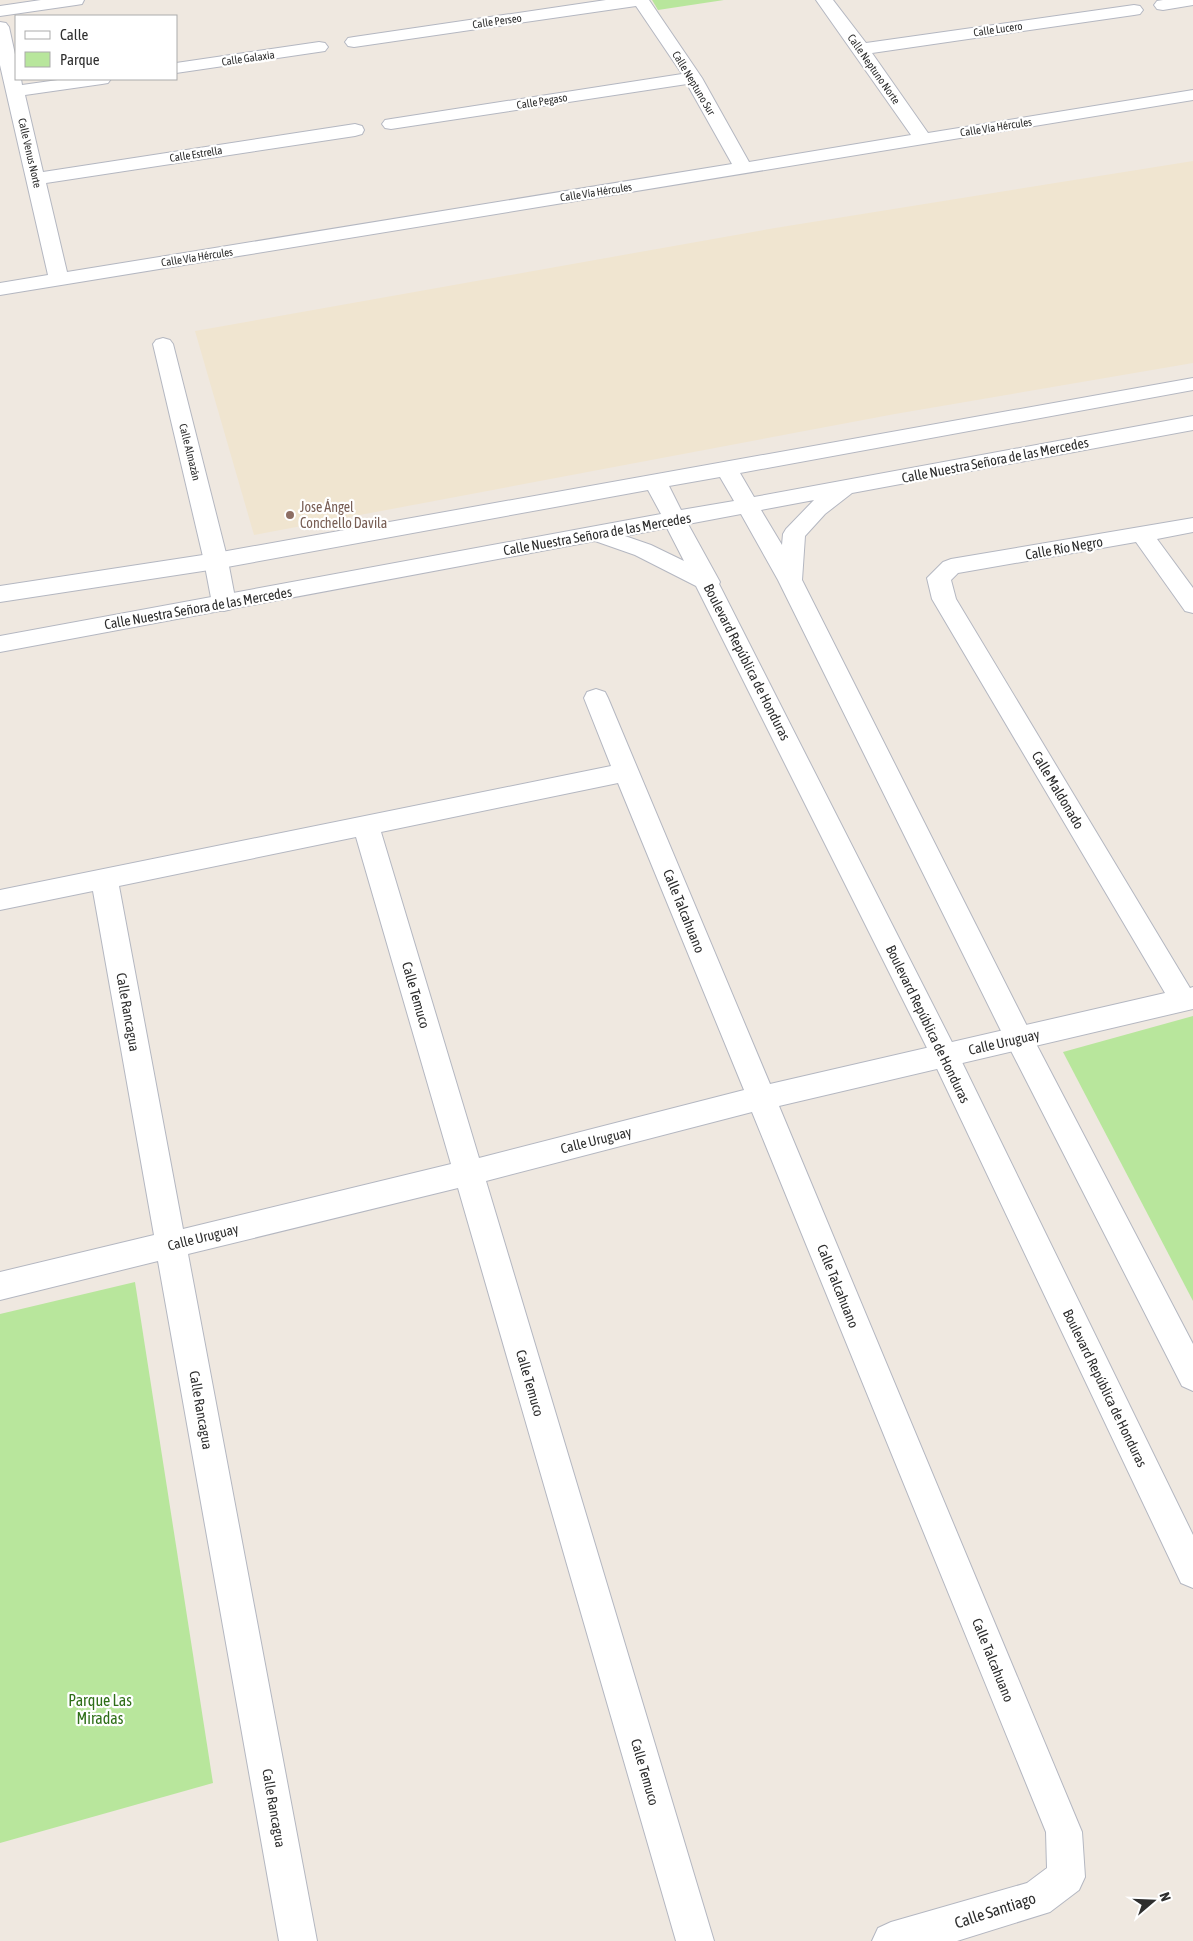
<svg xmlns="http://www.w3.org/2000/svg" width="1193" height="1941" viewBox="0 0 1193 1941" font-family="'Asap Condensed',sans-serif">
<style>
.education{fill:#f0e5d0}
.green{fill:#b8e69c}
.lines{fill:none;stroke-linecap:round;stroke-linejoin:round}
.street-casing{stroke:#b4b7c1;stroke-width:2}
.secondary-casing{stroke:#b4b7c1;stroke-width:2}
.street{fill:#fff;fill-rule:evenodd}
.secondary{fill:#fff;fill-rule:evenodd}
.education-dot{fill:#8d6e63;stroke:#fff;stroke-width:2}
.labels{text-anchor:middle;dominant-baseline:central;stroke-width:4.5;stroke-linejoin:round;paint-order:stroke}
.far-street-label{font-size:11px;fill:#2e2e2e;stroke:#fff}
.street-label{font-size:14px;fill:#2e2e2e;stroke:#fff}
.education-label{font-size:14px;fill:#785e54;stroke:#fff;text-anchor:start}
.near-park-label{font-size:16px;fill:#2f6f19;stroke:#fff}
.near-street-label{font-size:16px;fill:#2e2e2e;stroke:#fff}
</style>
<rect width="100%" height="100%" fill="#efe8e0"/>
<path class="education" d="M1193 161V363L895 414 254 535 195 331 775 228Z"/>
<g class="green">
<path d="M652 0H724L658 10Z"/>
<path d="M1193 1016V1301L1063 1052Z"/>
<path d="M135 1282 213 1783 0 1843V1314Z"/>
</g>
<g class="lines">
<defs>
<g id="street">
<path d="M41 0H84L82 4 76 5 0 16V6Z"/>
<path d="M606 0H649L702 78 749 162 911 135 816 0H833L866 43 1134 5 1140 6 1143 10 1140 14 1134 15 872 53 928 133 1193 90V100L0 295V283L48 275 0 65V22L6 23 9 27 16 59V79H21L22 85 65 79H111L108 83 102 84 25 95 43 172 355 124 362 126 364 130 362 134 355 136 46 183 67 272 732 164 687 84 391 129 385 128 382 124 385 120 391 119 682 74 636 6 354 47 348 46 345 42 348 38 354 37Z"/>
<path d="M1163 0H1193V5L1163 10 1157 9 1154 5 1157 1Z"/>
<path d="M319 42 325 43 328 47 325 51 176 73V63Z"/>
<path d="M163 338 170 340 173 344 228 561 236 603 232 609 224 611 216 609 212 603 204 561 153 344 156 340Z"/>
<path d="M1193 518V532L1157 539 1193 588V613L1185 611 1136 542 958 573 951 580 956 599 1190 988 1193 987V1009L779 1106 1082 1832 1085 1877 1079 1890 1050 1912 957 1941H872L878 1928 891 1922 1027 1883 1047 1868 1046 1832 752 1112 486 1181 714 1941H676L458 1188 188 1254 317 1941H279L158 1261 0 1300V1272L154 1235 93 891 0 910V890L611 766 584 698 587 692 596 689 605 692 608 698 770 1084 1165 993 932 599 927 578 943 562 951 559ZM618 783 744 1090 479 1158 381 832ZM356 837 451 1164 183 1229 119 886Z"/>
</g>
<path id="secondary" d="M1193 378V390L740 473 754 497 1193 416V430L852 493 825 514 805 536 802 580 1031 1034 1193 1344V1391L1182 1386 1005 1039 778 580 741 514 688 524 720 582 719 584 959 1056 1193 1535V1588L1181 1583 931 1056 696 586 635 555 595 541 0 652V636L661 514 648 490 216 569 0 602V586L216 553ZM720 477 734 501 681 510 669 486ZM814 500 786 529 783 534 782 545 761 510ZM667 528 684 561 651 545 625 536Z"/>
</defs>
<use href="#street" class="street-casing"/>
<use href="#secondary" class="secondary-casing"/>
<use href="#street" class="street"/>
<use href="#secondary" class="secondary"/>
</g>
<circle class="education-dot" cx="290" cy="515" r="5"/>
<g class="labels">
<g class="far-street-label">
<text transform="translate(497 21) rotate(-8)">Calle Perseo</text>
<text transform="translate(998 29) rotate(-8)">Calle Lucero</text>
<text transform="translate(248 58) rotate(-8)">Calle Galaxia</text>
<text transform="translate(874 69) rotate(55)">Calle Neptuno Norte</text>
<text transform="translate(694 83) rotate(59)">Calle Neptuno Sur</text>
<text transform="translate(542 101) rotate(-9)">Calle Pegaso</text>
<text transform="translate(996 127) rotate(-9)">Calle Vía Hércules</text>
<text transform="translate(30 153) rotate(77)">Calle Venus Norte</text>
<text transform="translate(196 154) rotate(-9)">Calle Estrella</text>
<text transform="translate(596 192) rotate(-9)">Calle Vía Hércules</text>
<text transform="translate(197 257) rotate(-9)">Calle Vía Hércules</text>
<text transform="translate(190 452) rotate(76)">Calle Almazán</text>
</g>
<g class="street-label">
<text transform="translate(995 460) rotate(-11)">Calle Nuestra Señora de las Mercedes</text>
<text transform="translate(597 534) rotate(-10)">Calle Nuestra Señora de las Mercedes</text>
<text transform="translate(1064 548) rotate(-10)">Calle Río Negro</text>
<text transform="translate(198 608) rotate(-10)">Calle Nuestra Señora de las Mercedes</text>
<text transform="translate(747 662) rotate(63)">Boulevard República de Honduras</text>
<text transform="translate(1058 790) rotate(59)">Calle Maldonado</text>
<text transform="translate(684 911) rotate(68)">Calle Talcahuano</text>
<text transform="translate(416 995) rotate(74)">Calle Temuco</text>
<text transform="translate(128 1012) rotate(80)">Calle Rancagua</text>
<text transform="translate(928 1024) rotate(64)">Boulevard República de Honduras</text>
<text transform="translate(1004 1042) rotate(-13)">Calle Uruguay</text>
<text transform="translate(596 1140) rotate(-14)">Calle Uruguay</text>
<text transform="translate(203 1237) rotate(-14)">Calle Uruguay</text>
<text transform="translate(838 1286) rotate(68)">Calle Talcahuano</text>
<text transform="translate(530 1383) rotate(74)">Calle Temuco</text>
<text transform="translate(1105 1388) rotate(64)">Boulevard República de Honduras</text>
<text transform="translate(201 1410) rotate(80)">Calle Rancagua</text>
<text transform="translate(993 1660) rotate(68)">Calle Talcahuano</text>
<text transform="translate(645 1772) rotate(74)">Calle Temuco</text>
<text transform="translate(274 1808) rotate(80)">Calle Rancagua</text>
</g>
<g class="education-label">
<text x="300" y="507">Jose Ángel<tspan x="300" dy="16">Conchello Davila</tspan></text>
</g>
<g class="near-park-label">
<text x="100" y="1700">Parque Las<tspan x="100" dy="18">Miradas</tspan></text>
</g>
<g class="near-street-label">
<text transform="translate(995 1910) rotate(-18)">Calle Santiago</text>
</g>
</g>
<rect x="15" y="15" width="162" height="65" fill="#ffffff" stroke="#ababab"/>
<rect x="25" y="31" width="25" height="8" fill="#ffffff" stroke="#ababab"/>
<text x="60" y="40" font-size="15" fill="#2e2e2e">Calle</text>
<rect x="25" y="52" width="25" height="15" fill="#b8e69c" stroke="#ababab"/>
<text x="60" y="65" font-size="15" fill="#2e2e2e">Parque</text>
<g transform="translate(1153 1901) rotate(71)" stroke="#ffffff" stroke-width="4" paint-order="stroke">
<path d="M0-4L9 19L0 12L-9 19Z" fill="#2e2e2e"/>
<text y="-8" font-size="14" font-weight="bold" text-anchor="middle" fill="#2e2e2e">N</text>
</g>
</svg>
